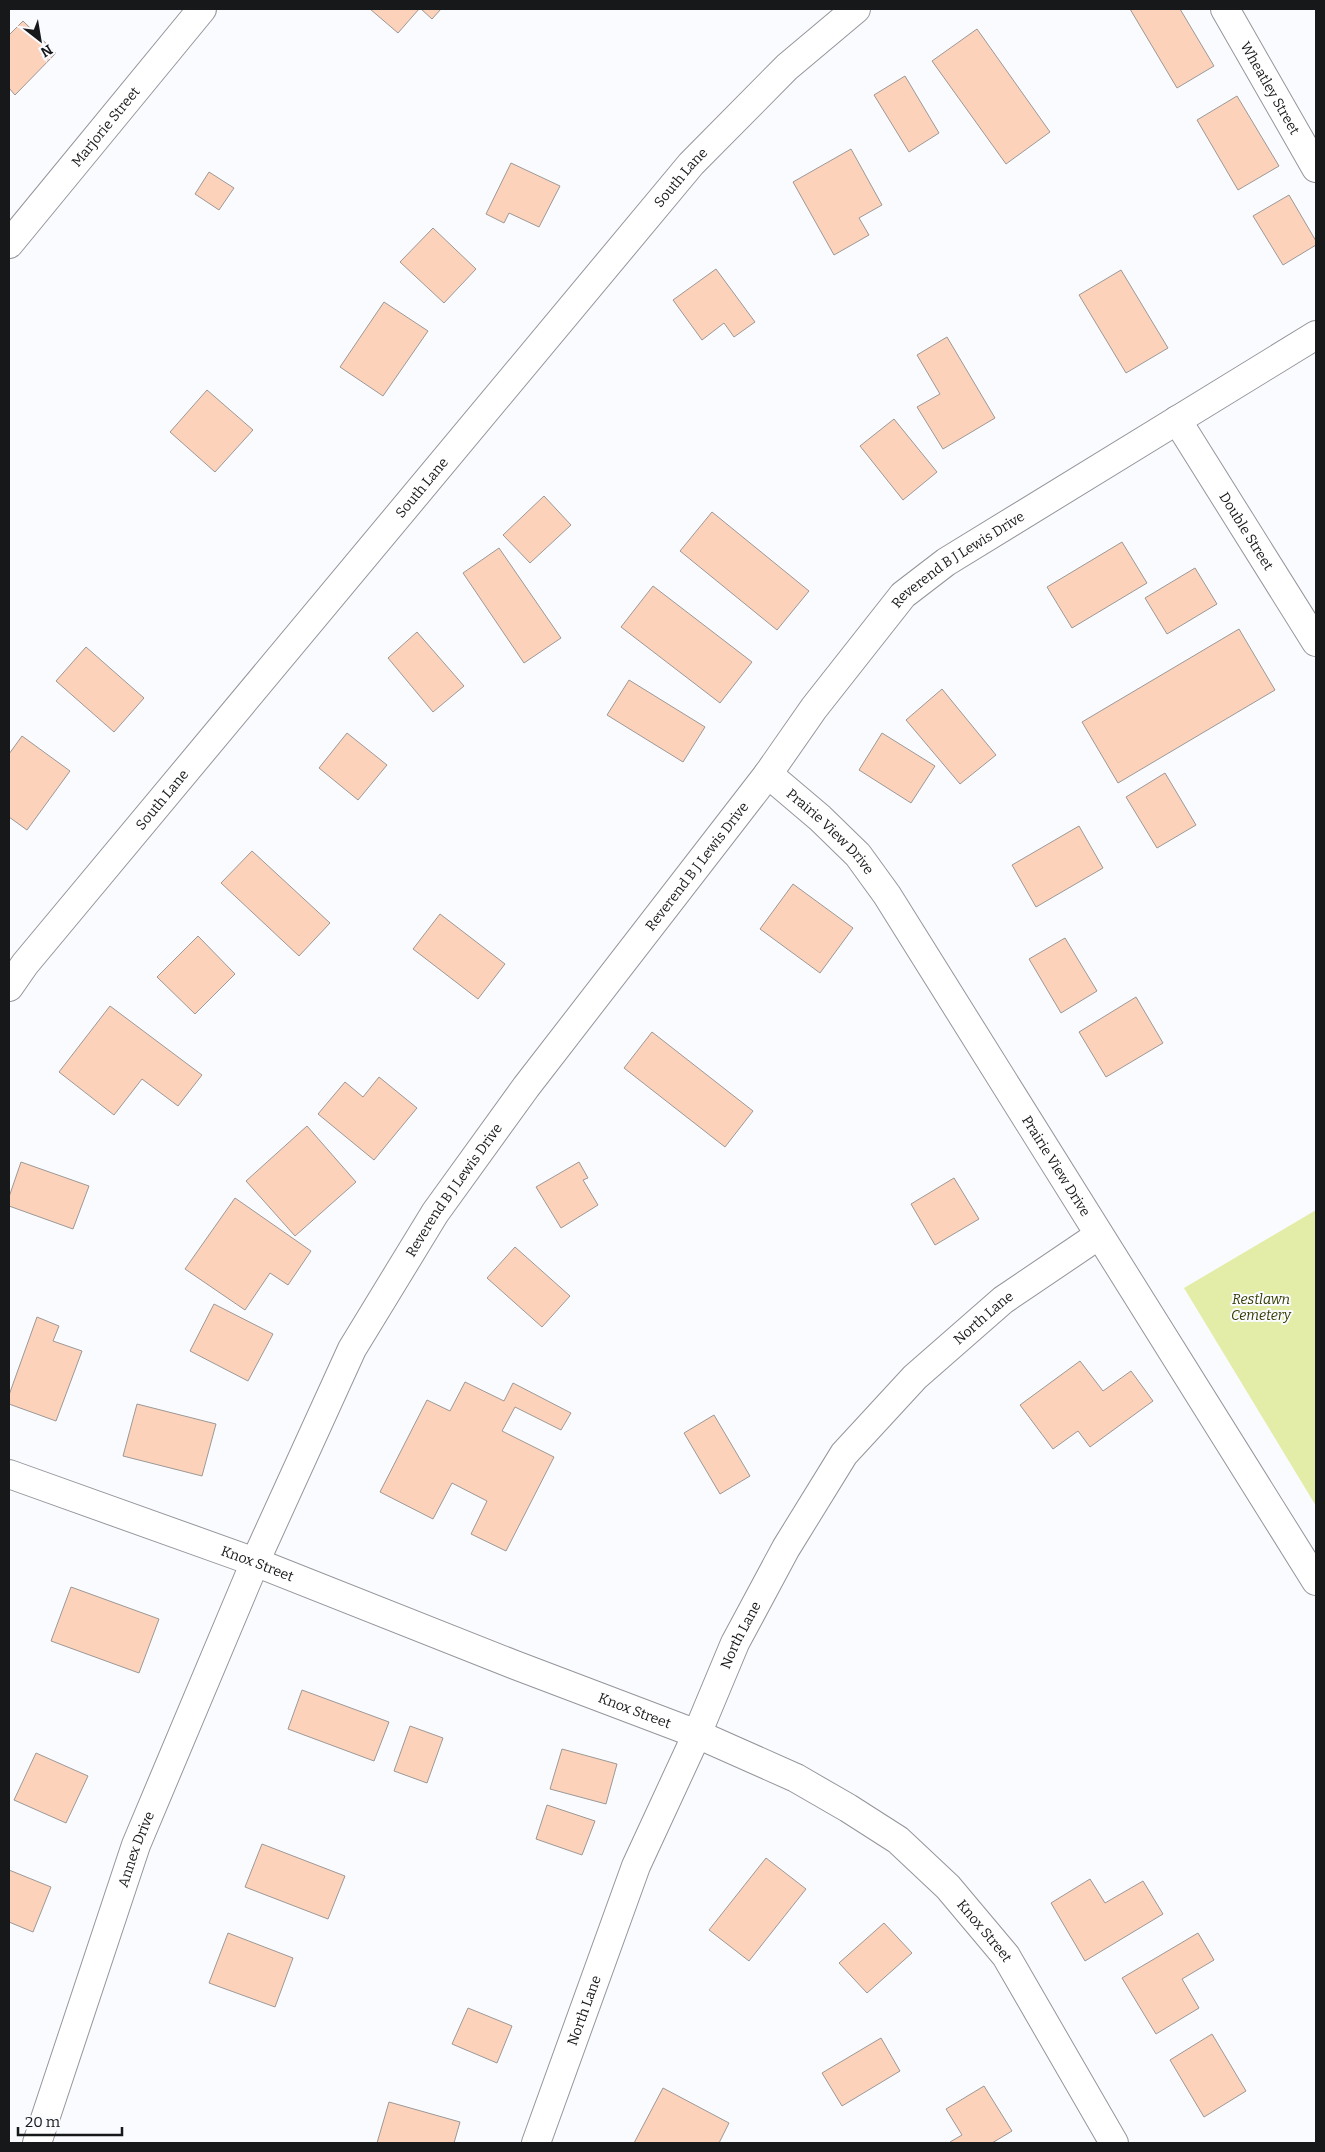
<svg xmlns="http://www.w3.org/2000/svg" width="1325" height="2152" viewBox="0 0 1325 2152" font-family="Bitter,serif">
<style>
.green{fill:#e3eda7}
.building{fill:#fcd2bb;stroke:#9d9896}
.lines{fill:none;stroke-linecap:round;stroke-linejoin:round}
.street-casing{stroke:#95969b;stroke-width:30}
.secondary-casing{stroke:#95969b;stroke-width:30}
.street{stroke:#fff;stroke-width:28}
.secondary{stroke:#fff;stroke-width:28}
.labels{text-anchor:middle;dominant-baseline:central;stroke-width:4;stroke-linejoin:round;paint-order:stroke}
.street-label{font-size:14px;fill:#171819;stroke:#f9fbff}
.park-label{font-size:14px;font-style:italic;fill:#363b01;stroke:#f9fbff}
</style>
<rect width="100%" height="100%" fill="#f9fbff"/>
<path class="green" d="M1316 1210V1506L1184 1288Z"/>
<g class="building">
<path d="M370 9H419L398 33Z"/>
<path d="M421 9H441L432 19Z"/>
<path d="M1130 9H1180L1214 66 1177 88Z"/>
<path d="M23 21 56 53 15 95 9 88V35Z"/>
<path d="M977 29 1050 132 1006 164 932 61Z"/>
<path d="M905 76 939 133 909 152 874 95Z"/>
<path d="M1237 96 1279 166 1238 190 1197 120Z"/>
<path d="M851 149 882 205 859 218 869 235 834 255 793 182Z"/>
<path d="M511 163 560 186 539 227 509 213 504 223 486 214Z"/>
<path d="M209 172 234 188 219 210 195 194Z"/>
<path d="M1289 195 1316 241V245L1283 265 1253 216Z"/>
<path d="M433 228 476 269 444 303 400 262Z"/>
<path d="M716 269 755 322 734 337 724 323 702 340 673 300Z"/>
<path d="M1121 270 1168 348 1126 373 1079 295Z"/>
<path d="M384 302 428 331 383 396 340 367Z"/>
<path d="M947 337 995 418 943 449 917 407 940 394 917 355Z"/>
<path d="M207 390 253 430 215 472 170 432Z"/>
<path d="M894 419 937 472 903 500 860 446Z"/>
<path d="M544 496 571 525 530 563 503 535Z"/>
<path d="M712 512 809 591 777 630 680 551Z"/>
<path d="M1122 542 1147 583 1072 628 1047 587Z"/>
<path d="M499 548 561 638 524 663 463 573Z"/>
<path d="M1195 568 1217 604 1167 634 1145 598Z"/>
<path d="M653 586 752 662 720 703 621 627Z"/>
<path d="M1239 629 1275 690 1118 783 1082 722Z"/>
<path d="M417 632 464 686 433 712 388 658Z"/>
<path d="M86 647 144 698 114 732 56 681Z"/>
<path d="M629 680 705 727 683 762 607 715Z"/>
<path d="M942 689 996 755 960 784 906 720Z"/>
<path d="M347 733 387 765 358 800 319 768Z"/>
<path d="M882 733 935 766 911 803 859 770Z"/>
<path d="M22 736 70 771 27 830 9 817V754Z"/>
<path d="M1165 773 1196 825 1157 848 1126 797Z"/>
<path d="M1079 826 1103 868 1036 907 1012 865Z"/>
<path d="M252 851 330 923 299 956 221 883Z"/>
<path d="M793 884 853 928 820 973 760 929Z"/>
<path d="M440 914 505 964 478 999 413 949Z"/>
<path d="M198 936 235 974 195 1014 157 977Z"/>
<path d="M1065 938 1097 991 1061 1013 1029 959Z"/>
<path d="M1136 997 1163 1043 1106 1077 1079 1032Z"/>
<path d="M110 1006 202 1075 178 1106 142 1079 114 1115 59 1072Z"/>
<path d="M652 1032 753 1111 725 1147 624 1068Z"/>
<path d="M379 1077 417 1108 374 1160 318 1114 345 1082 363 1097Z"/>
<path d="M307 1126 356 1182 295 1236 246 1181Z"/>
<path d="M21 1162 89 1186 73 1229 9 1206V1197Z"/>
<path d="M579 1162 588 1178 583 1180 598 1205 561 1228 536 1187Z"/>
<path d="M954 1178 979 1219 935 1245 911 1204Z"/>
<path d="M235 1198 311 1251 288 1285 270 1273 245 1310 185 1269Z"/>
<path d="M515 1247 570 1296 542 1327 487 1278Z"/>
<path d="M214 1304 273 1334 248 1381 190 1351Z"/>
<path d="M37 1317 59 1326 53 1341 82 1351 56 1421 9 1404V1395Z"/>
<path d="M1080 1361 1103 1391 1131 1371 1153 1401 1090 1447 1078 1431 1053 1449 1020 1405Z"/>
<path d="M465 1382 504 1401 513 1383 571 1413 561 1430 515 1407 502 1431 554 1457 506 1551 471 1534 487 1501 452 1483 433 1519 380 1492 427 1400 450 1411Z"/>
<path d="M137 1404 216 1424 202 1476 123 1456Z"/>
<path d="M714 1415 750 1476 720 1494 684 1433Z"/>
<path d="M71 1587 159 1619 139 1673 51 1641Z"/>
<path d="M302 1690 389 1722 374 1761 288 1729Z"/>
<path d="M410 1726 443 1738 427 1783 394 1771Z"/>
<path d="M562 1749 617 1764 606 1804 550 1789Z"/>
<path d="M36 1753 88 1776 66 1823 14 1800Z"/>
<path d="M547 1805 595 1821 582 1855 536 1839Z"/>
<path d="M262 1844 345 1876 328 1919 245 1887Z"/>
<path d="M766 1858 806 1889 749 1961 709 1930Z"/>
<path d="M9 1870 51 1887 33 1932 9 1922Z"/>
<path d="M1090 1879 1105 1903 1143 1881 1163 1914 1085 1961 1051 1903Z"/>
<path d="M884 1923 912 1953 867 1993 839 1963Z"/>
<path d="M228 1933 293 1958 275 2007 209 1983Z"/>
<path d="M1198 1933 1214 1960 1182 1979 1199 2008 1156 2034 1122 1978Z"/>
<path d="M468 2008 512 2026 497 2063 452 2044Z"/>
<path d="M1212 2034 1246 2091 1204 2117 1170 2060Z"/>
<path d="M881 2038 900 2071 842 2106 822 2073Z"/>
<path d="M984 2086 1012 2131 992 2143H951L950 2142 962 2135 946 2109Z"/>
<path d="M663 2088 729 2123 719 2143H634Z"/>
<path d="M389 2102 460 2122 454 2143H377Z"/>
</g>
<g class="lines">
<defs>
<g id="street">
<path id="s1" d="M9 244 202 9"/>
<path id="s2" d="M1177 420 1316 642"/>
<path id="s3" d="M768 774 820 818 858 855 887 895 1316 1581"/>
<path id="s4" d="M9 987 25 964 691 164 787 67 856 9"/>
<path id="s5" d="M9 1474 255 1562 515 1665 697 1734 796 1778 848 1808 898 1840 948 1887 1006 1956 1114 2143"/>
<path id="s6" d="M37 2143 136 1845 255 1562 352 1349 435 1213 526 1087 768 774 814 708 903 595 946 562 1316 335"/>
<path id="s7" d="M536 2143 636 1866 697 1734 735 1643 786 1548 844 1454 915 1377 1003 1300 1099 1235"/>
</g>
<g id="secondary">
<path id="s8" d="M1225 9 1316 168"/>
</g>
</defs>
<use href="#street" class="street-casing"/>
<use href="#secondary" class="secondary-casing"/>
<use href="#street" class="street"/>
<use href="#secondary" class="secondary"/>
</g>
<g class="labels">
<g class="street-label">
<text stroke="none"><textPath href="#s8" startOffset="91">Wheatley Street</textPath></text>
<text stroke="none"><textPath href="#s1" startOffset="152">Marjorie Street</textPath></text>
<text stroke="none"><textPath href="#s4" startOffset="1052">South Lane</textPath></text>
<text stroke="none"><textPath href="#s4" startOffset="648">South Lane</textPath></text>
<text stroke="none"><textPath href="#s2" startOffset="131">Double Street</textPath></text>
<text stroke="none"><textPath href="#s6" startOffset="1855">Reverend B J Lewis Drive</textPath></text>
<text stroke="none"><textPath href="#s4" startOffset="242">South Lane</textPath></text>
<text stroke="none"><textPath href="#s3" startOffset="85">Prairie View Drive</textPath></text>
<text stroke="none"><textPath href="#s6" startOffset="1449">Reverend B J Lewis Drive</textPath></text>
<text stroke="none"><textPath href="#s3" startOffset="490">Prairie View Drive</textPath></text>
<text stroke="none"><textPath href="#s6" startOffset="1044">Reverend B J Lewis Drive</textPath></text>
<text stroke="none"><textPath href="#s7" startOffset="952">North Lane</textPath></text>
<text stroke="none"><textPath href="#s5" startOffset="264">Knox Street</textPath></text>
<text stroke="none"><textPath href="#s7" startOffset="548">North Lane</textPath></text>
<text stroke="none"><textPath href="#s5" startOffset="669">Knox Street</textPath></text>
<text stroke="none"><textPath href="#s6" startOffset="310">Annex Drive</textPath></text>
<text stroke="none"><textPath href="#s5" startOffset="1089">Knox Street</textPath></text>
<text stroke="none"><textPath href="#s7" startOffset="141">North Lane</textPath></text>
</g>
<g class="park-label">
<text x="1261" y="1299">Restlawn<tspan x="1261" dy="16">Cemetery</tspan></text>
</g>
</g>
<rect width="1325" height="2152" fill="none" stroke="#171819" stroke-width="20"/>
<g transform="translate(40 40) rotate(149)" stroke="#f9fbff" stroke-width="4" paint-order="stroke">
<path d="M0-4L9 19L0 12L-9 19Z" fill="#171819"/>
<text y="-8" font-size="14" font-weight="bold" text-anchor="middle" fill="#171819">N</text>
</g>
<path d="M18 2127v8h104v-8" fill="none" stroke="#171819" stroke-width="2.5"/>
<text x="25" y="2127" font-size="15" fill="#171819" stroke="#f9fbff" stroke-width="4" paint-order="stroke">20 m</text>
</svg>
